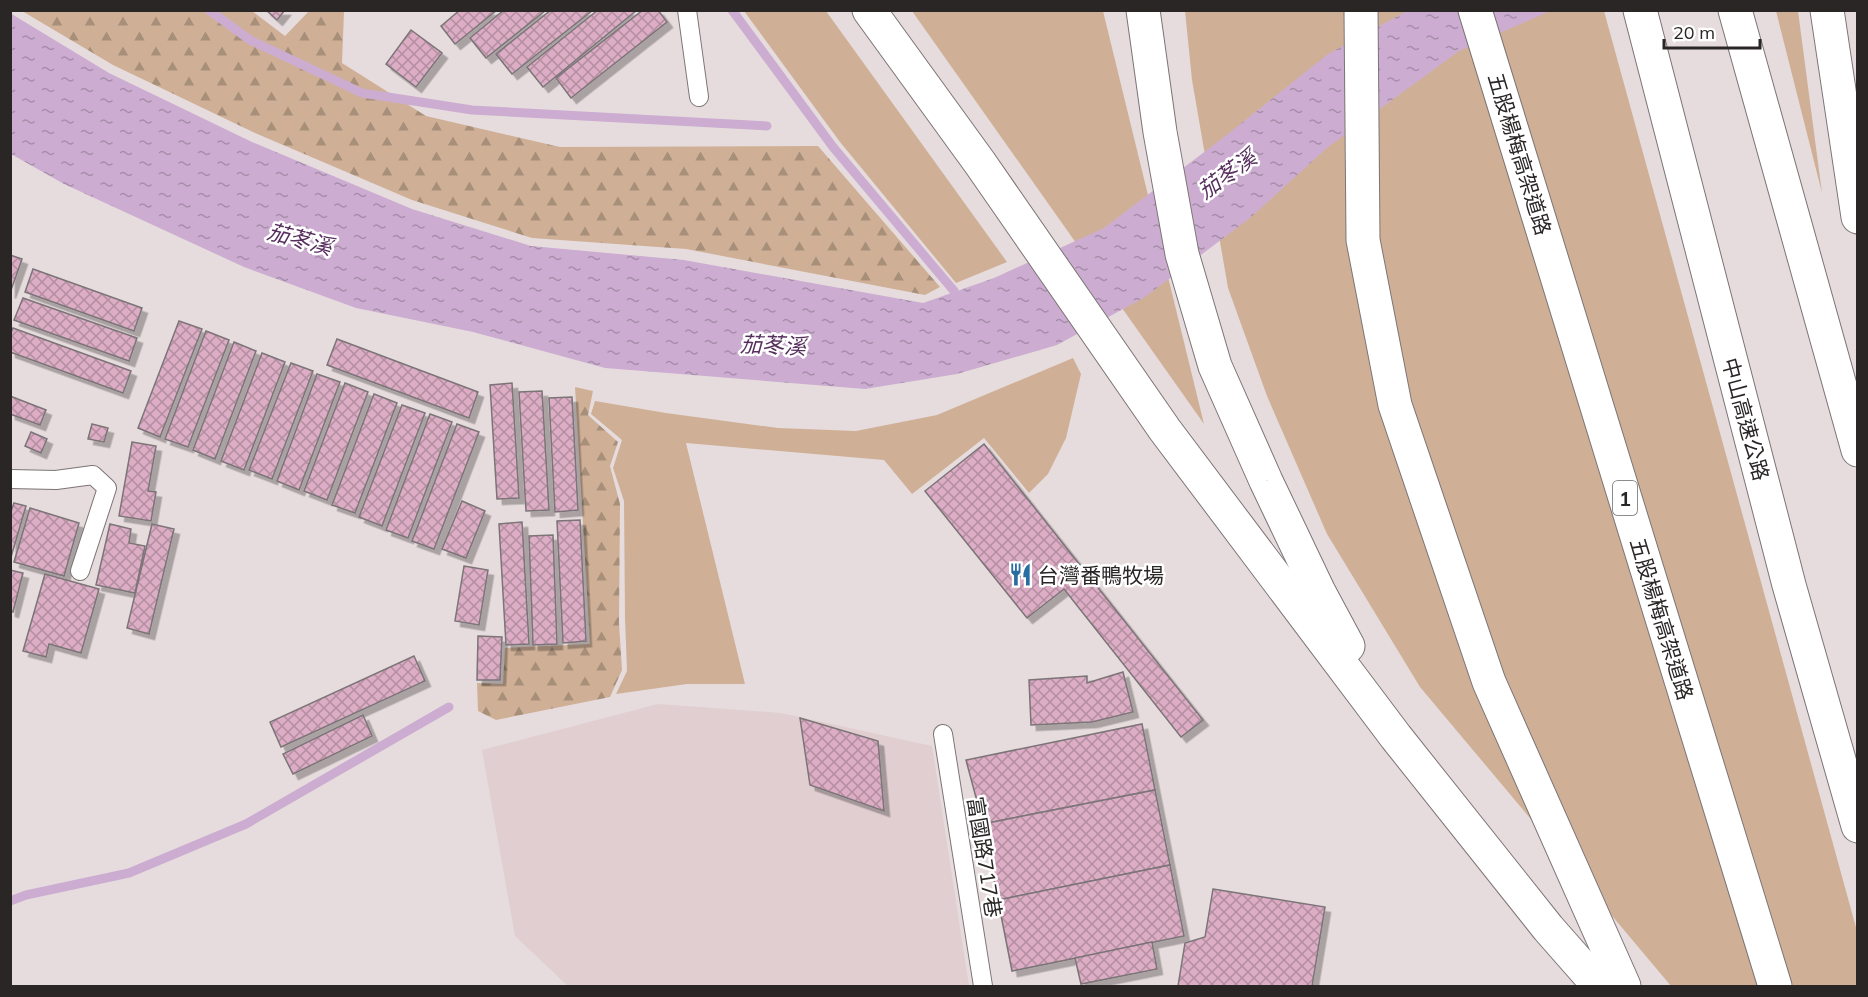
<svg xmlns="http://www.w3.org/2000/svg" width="1868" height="997" viewBox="0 0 1868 997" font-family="Mulish,'Noto Sans TC',sans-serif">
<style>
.built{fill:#e0ced0}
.grass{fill:#cfb096}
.forest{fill:url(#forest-firs)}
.water{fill:url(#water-ripples)}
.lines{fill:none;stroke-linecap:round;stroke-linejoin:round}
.stream{stroke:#ccadd1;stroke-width:9}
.building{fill:url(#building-cross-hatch);stroke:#7b7477;stroke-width:1.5;filter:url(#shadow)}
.service-casing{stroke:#7c7475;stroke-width:20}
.motorway-casing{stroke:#7c7475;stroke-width:35}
.service{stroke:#fff;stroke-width:18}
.motorway{stroke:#fff;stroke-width:33}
.labels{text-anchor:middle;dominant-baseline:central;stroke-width:5;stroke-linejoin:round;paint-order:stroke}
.shield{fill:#fff;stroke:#6a6767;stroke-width:1.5}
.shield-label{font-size:20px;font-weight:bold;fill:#2a2626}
.street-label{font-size:21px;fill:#2a2626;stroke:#fff}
.poi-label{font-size:21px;fill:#2a2626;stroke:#fff;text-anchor:start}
.water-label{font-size:22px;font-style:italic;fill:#572f5e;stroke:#fff}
</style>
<defs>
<pattern id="forest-firs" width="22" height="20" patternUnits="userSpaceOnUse" patternTransform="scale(1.5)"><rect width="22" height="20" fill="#cfb096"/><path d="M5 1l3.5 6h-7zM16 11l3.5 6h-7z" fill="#a88f7a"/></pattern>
<pattern id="water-ripples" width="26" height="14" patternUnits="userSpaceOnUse" patternTransform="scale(1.5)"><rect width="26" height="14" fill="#ccadd1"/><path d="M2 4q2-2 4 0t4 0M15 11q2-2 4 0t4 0" fill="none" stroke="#a68da9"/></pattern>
<pattern id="building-cross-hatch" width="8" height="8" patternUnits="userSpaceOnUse" patternTransform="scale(1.5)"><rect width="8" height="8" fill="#dcadc5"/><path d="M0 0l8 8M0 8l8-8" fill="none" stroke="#b38da0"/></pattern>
<filter id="shadow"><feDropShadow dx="5.5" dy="5.5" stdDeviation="0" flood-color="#0004"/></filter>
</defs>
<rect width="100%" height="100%" fill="#e6dcdd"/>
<path class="built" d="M658 704 781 713 932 746 969 986H568L515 936 482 750Z"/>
<g class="grass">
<path d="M744 11H826L1007 262 956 283 840 142Z"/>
<path d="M912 11H1103L1204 424Z"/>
<path d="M1185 11H1604L1857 931V986H1671L1420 687 1327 534 1267 396 1228 288 1192 80Z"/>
<path d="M1776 11H1798L1822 193Z"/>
<path d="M1073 358 1081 374 1066 438 1048 474 1029 493 984 438 912 494 884 460 686 443 745 684H687L616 694 627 671 625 618 624 501 613 468 622 440 591 414 595 401 666 413 778 428 856 431 937 415Z"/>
</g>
<g class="forest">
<path d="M22 11H252L285 36 309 11H342L344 12 342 63 426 116 560 147 818 146 940 287 925 295 686 249 532 238 412 200 255 133 113 65Z"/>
<path d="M575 387 593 391 588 415 618 442 610 466 620 504 619 623 622 670 610 697 496 720 478 711 477 683 503 684 505 648 590 644Z"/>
</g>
<path class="water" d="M1407 11H1550L1459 51 1328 147 1250 218 1145 297 1057 345 957 374 865 389 605 368 473 332 356 308 244 267 64 184 11 154 10 13 109 73 252 142 412 209 531 246 684 260 923 303 994 278 1104 228 1224 137 1328 54Z"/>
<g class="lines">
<g class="stream">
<path d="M209 10 250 40 362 93 472 110 767 126"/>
<path d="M732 10 833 147 954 291"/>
<path d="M10 901 26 895 129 873 246 824 449 707"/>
</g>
</g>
<g class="building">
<path d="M266 10H285L277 20Z"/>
<path d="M460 10H497L455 44 441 26Z"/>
<path d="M504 10H546L486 58 470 38Z"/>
<path d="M551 10H593L512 74 496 54Z"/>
<path d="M598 10H637L543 87 527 67Z"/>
<path d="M643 10H658L667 22 571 98 556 78Z"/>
<path d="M411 30 442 53 416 87 386 64Z"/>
<path d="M10 255 22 259 10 293Z"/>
<path d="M33 269 142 308 134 331 25 292Z"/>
<path d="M23 298 137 338 129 361 14 320Z"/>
<path d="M179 321 202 329 160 437 138 428Z"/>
<path d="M13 328 131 371 123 393 10 352V335Z"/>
<path d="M206 331 229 340 188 447 165 439Z"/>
<path d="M337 339 478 392 469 418 327 365Z"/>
<path d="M234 342 256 351 215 459 193 450Z"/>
<path d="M262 353 285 362 244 470 221 461Z"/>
<path d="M291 363 313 371 272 479 249 470Z"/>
<path d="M317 374 340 382 299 490 277 481Z"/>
<path d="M345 383 368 392 327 500 304 491Z"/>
<path d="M512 383 519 498 497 499 490 385Z"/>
<path d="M542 391 549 510 526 511 519 392Z"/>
<path d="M374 394 397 403 355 513 332 505Z"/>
<path d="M10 396 46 410 40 425 10 414Z"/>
<path d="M572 397 578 510 555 512 549 398Z"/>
<path d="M402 405 425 413 382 526 359 517Z"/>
<path d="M430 414 452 422 408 538 386 530Z"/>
<path d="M92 424 108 428 104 442 88 439Z"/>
<path d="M457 424 479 432 434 549 412 541Z"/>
<path d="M31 432 47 439 41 453 25 446Z"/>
<path d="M132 442 156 446 148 491 156 492 151 521 119 516Z"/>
<path d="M984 444 1203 720 1181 737 1064 589 1027 618 925 491Z"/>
<path d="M462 501 485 511 466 558 442 549Z"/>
<path d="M14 503 26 506 11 557 10 514Z"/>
<path d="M30 508 79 523 64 576 14 562Z"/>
<path d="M580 520 586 641 563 643 557 521Z"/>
<path d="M522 522 529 644 506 645 499 524Z"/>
<path d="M110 524 131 529 129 543 145 546 135 593 96 585Z"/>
<path d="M152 524 174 529 149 634 127 628Z"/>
<path d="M553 535 557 644 533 645 529 536Z"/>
<path d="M464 566 488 570 479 625 455 621Z"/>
<path d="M10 570 23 573 13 612 10 611Z"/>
<path d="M45 574 99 589 81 653 49 644 46 657 23 651Z"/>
<path d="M478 636 502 637 500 680H477Z"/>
<path d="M414 656 425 681 281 747 270 722Z"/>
<path d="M1123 672 1133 712 1092 722 1031 725 1029 680 1087 676V683Z"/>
<path d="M363 715 372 736 293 774 283 754Z"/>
<path d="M800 718 878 741 884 811 810 785Z"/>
<path d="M1142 724 1155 790 983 824 966 760Z"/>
<path d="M1155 790 1170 865 998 900 983 824Z"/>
<path d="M1170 865 1184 936 1012 971 998 900Z"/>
<path d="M1213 889 1325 907 1312 986H1178L1185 943 1205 937Z"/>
<path d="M1152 942 1157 969 1081 984 1075 958Z"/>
</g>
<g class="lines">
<defs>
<g id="service">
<path d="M687 10 699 97"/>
<path d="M10 479 56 480 93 475 107 488 80 571"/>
<path d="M943 734 983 986"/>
</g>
<g id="motorway">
<path d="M869 10 980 163 1165 430 1396 737 1548 928 1599 986"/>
<path d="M1143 10 1160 132 1182 254 1215 366 1266 481 1319 592 1348 646"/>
<path d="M1361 10 1363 240 1395 405 1489 682 1624 986"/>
<path d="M1475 10 1775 986"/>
<path d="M1640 10 1789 585 1858 826"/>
<path d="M1735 10 1858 450"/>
<path d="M1827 10 1858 217"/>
</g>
</defs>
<use href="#service" class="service-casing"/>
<use href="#motorway" class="motorway-casing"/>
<use href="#service" class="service"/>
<use href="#motorway" class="motorway"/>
</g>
<defs>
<symbol id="restaurant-bare" viewBox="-9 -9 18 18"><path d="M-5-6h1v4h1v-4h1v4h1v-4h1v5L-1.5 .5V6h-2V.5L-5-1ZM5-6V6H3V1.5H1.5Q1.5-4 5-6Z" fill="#296da2" stroke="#fff" stroke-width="2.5" paint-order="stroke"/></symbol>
</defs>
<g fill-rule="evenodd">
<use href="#restaurant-bare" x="1004" y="558" width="33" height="33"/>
</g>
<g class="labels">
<rect class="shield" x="1613" y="481" width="24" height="34" rx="4.5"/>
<g class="shield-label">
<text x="1625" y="498">1</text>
</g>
<g class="street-label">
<text transform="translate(1520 154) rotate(73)">五股楊梅高架道路</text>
<text transform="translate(1746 419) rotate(75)">中山高速公路</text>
<text transform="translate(1662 619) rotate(73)">五股楊梅高架道路</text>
<text transform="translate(985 857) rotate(81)">富國路717巷</text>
</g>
<g class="poi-label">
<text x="1038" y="575">台灣番鴨牧場</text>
</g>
<g class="water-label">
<text transform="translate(1227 174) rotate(-36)">茄苳溪</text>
<text transform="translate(300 239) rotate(15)">茄苳溪</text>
<text transform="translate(773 345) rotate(2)">茄苳溪</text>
</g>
</g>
<rect width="1868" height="997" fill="none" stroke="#2a2626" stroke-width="24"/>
<path d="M1664 39v9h96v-9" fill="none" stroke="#2a2626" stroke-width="3"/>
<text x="1673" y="39" font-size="18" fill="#2a2626" stroke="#ffffff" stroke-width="4.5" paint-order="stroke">20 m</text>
</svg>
